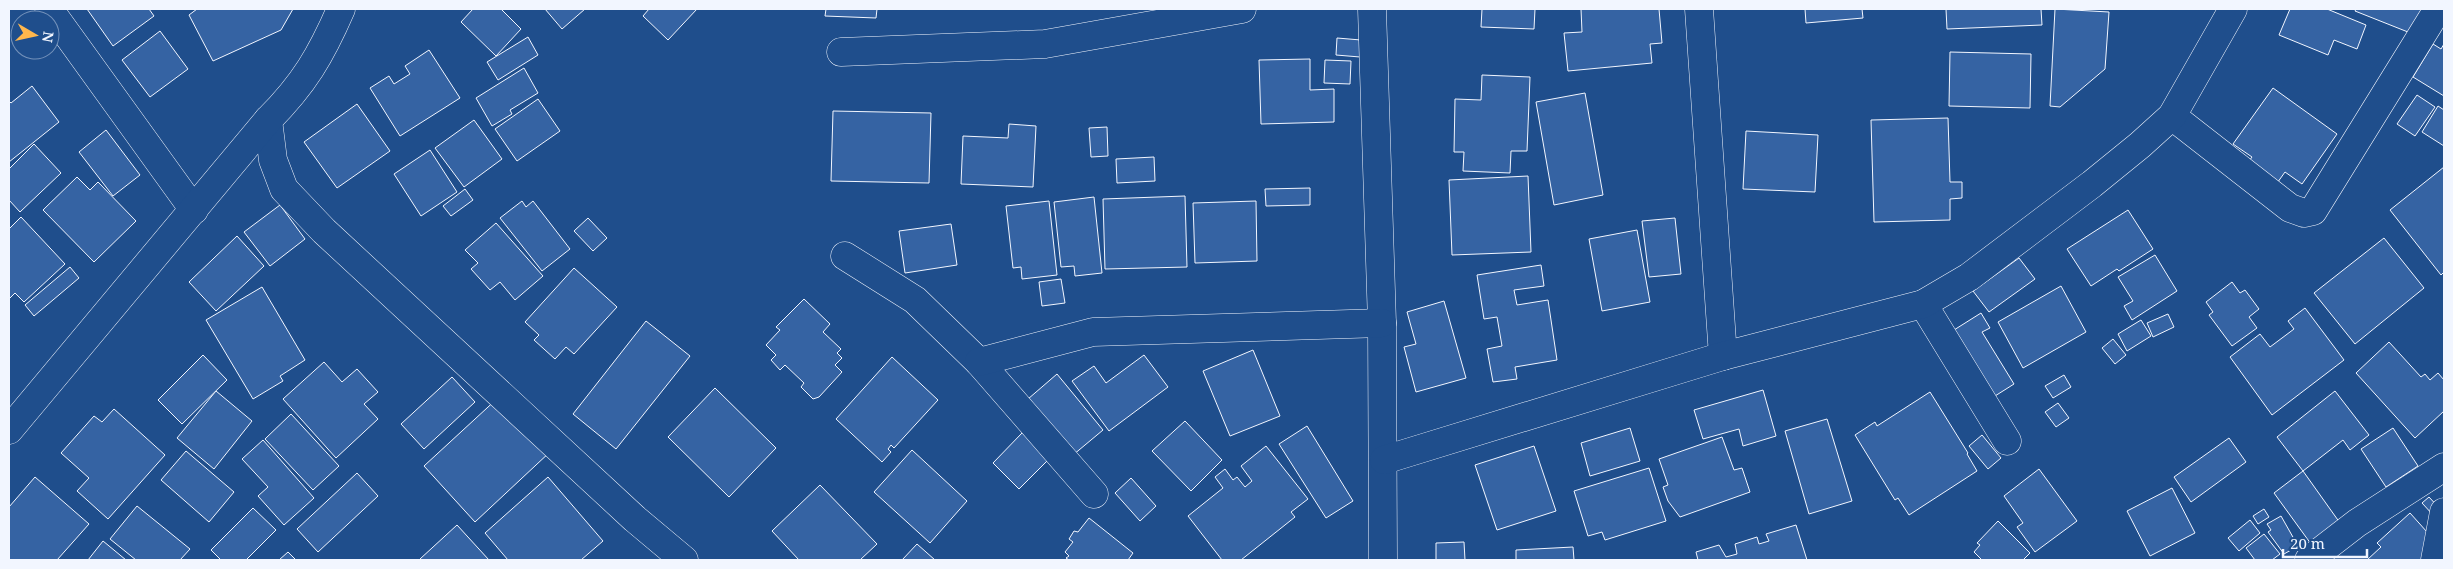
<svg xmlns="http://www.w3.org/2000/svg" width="2453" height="569" viewBox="0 0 2453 569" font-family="'Noto Serif',serif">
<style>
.building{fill:#3563a3;stroke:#f2f6ff}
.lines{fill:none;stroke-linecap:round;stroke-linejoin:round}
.minor-casing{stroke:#f2f6ff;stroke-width:29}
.minor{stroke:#1f4e8c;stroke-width:28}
</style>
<rect width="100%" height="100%" fill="#1f4e8c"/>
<g class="building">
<path d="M87 9H149L154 16 113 46Z"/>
<path d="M197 9H293L281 30 213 61 189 15Z"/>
<path d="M473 9H501L521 29 496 56 461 22Z"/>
<path d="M545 9H585L562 29Z"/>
<path d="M649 9H697L668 40 643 16Z"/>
<path d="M826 9H877L876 18 825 16Z"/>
<path d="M1482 9H1535L1534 29 1481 27Z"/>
<path d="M1581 9H1659L1662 43 1650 44 1652 63 1568 71 1564 33 1582 32Z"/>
<path d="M1805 9H1862L1863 18 1806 23Z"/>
<path d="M1946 9H2041L2042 25 1947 29Z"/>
<path d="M2055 9 2109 12 2105 69 2060 107 2050 106Z"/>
<path d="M2290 9H2327L2366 25 2357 49 2334 40 2328 55 2279 35Z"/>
<path d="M2356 9H2423L2413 34 2355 11Z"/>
<path d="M160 31 188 69 150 97 122 60Z"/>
<path d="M528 37 538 55 498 80 487 62Z"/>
<path d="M1337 38 1361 40 1360 57 1336 55Z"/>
<path d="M2433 44 2441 49 2444 44V96L2413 77Z"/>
<path d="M429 50 460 98 400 136 370 88 389 76 394 84 410 74 405 66Z"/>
<path d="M1950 52 2031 54 2030 108 1949 106Z"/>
<path d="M1310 59V90L1334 89V122L1261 124 1259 60Z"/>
<path d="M1325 60 1351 61 1350 84 1324 83Z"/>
<path d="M524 68 538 93 510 110 512 114 492 126 476 98Z"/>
<path d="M1482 75 1530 77 1527 151H1511L1510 173 1463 171 1464 152H1454L1455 99 1481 100Z"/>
<path d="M32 86 59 122 9 162V101L11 103Z"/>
<path d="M2273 88 2337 134 2302 184 2285 172 2275 186 2246 165 2252 157 2233 144Z"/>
<path d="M1585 93 1603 195 1554 205 1536 102Z"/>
<path d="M2417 95 2435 107 2415 136 2397 124Z"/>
<path d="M538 99 560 131 517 161 495 129Z"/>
<path d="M357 104 390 151 337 188 304 142Z"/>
<path d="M2438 106 2444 110V146L2422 132Z"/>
<path d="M833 111 931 113 929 183 831 181Z"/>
<path d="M1948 118 1950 182H1962V198L1950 199V220L1874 222 1871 120Z"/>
<path d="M474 120 502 159 464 187 435 148Z"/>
<path d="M1009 124 1036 126 1033 187 961 184 963 136 1008 138Z"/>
<path d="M1107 127 1108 156 1091 157 1089 128Z"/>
<path d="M106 130 140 175 113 196 79 152Z"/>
<path d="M1746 131 1818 135 1815 192 1743 189Z"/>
<path d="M34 144 61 173 20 212 9 200V169Z"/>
<path d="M430 150 457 192 421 216 394 174Z"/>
<path d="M1154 157 1155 181 1117 183 1116 159Z"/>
<path d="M2444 167V272L2441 275 2390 210Z"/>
<path d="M1528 176 1531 252 1452 255 1449 180Z"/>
<path d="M77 177 90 190 98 182 136 221 94 262 43 210Z"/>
<path d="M1310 188V205L1266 206 1265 189Z"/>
<path d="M465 189 473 200 451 216 443 206Z"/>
<path d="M1185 196 1187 267 1105 269 1103 199Z"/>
<path d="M1094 197 1102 273 1075 276 1074 266 1061 267 1054 202Z"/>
<path d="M522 201 526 207 533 201 570 249 542 271 500 218Z"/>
<path d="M1049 201 1057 275 1022 279 1021 267 1013 268 1006 206Z"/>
<path d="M1256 201 1257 261 1195 263 1193 203Z"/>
<path d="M280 205 305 239 270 266 244 232Z"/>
<path d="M2128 210 2153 249 2119 271 2117 269 2091 286 2067 249Z"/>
<path d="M21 217 65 264 24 302 15 293 9 299V229Z"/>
<path d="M588 218 607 238 593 251 574 231Z"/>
<path d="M1675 218 1681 274 1649 277 1642 221Z"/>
<path d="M496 223 543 276 515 300 500 282 490 290 471 269 478 263 465 250Z"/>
<path d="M951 224 957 265 905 273 899 231Z"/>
<path d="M1637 230 1650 302 1602 311 1589 239Z"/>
<path d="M237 236 264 266 216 311 189 282Z"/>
<path d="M2384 238 2424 288 2355 344 2314 293Z"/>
<path d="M2155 255 2177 291 2132 320 2124 306 2133 301 2118 277Z"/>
<path d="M2019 258 2035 279 1989 312 1973 291Z"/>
<path d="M1541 265 1544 286 1514 290 1517 305 1548 300 1557 360 1515 367 1517 379 1493 382 1487 349 1502 346 1497 317 1484 319 1477 275Z"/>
<path d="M70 267 79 278 34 316 25 305Z"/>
<path d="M574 268 617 307 574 354 566 347 555 359 534 340 539 335 525 322Z"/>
<path d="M1061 279 1065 303 1042 306 1039 282Z"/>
<path d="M2232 282 2240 293 2245 290 2259 309 2249 317 2257 328 2232 346 2209 315 2213 312 2206 302Z"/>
<path d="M2061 286 2086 332 2023 368 1998 322Z"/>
<path d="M262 287 305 360 280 376 283 381 253 399 206 320Z"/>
<path d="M804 299 830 324 823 332 841 349 837 353 842 358 835 365 842 372 819 397 813 399 801 387 804 383 785 365 780 370 771 360 776 355 766 345 780 330 776 327Z"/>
<path d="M1444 301 1466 378 1416 392 1404 347 1416 344 1407 312Z"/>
<path d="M2305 308 2344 360 2272 415 2230 357 2260 334 2270 347 2294 329 2288 321Z"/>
<path d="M1981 313 1990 328 1982 332 2014 384 1995 396 1954 330Z"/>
<path d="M2168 314 2174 327 2153 337 2147 323Z"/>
<path d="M2141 320 2151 336 2127 351 2118 334Z"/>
<path d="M646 321 690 356 616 449 573 414Z"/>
<path d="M2113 339 2126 355 2115 364 2102 348Z"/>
<path d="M2389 342 2421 377 2425 374 2430 380 2438 373 2444 380V411L2415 438 2356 373Z"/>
<path d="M1253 350 1280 416 1230 436 1203 371Z"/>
<path d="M203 355 227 380 182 424 158 400Z"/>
<path d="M1144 355 1168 387 1109 431 1072 381 1094 366 1106 383Z"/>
<path d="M892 357 938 400 894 448 891 445 888 449 891 452 882 462 836 419Z"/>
<path d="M324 362 342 382 357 369 378 392 364 404 378 419 336 458 283 399Z"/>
<path d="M1057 374 1103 430 1073 455 1028 399Z"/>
<path d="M2064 375 2071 387 2053 398 2045 386Z"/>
<path d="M452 377 475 402 424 449 401 424Z"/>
<path d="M715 388 776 448 729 497 668 437Z"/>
<path d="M1763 390 1776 436 1743 446 1739 429 1703 439 1694 410Z"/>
<path d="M216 391 252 421 214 469 177 438Z"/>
<path d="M2335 391 2369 435 2350 450 2343 440 2303 471 2277 437Z"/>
<path d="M1930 392 1968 453 1967 454 1977 471 1909 515 1898 498 1895 500 1855 435 1875 422 1877 426Z"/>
<path d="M500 396 551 451 475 522 424 466Z"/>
<path d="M2058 403 2069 418 2056 427 2045 412Z"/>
<path d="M114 409 165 455 108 519 77 491 89 478 61 453 94 416 102 422Z"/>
<path d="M291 414 339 466 313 490 265 439Z"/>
<path d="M1827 419 1852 501 1809 514 1785 431Z"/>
<path d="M1185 421 1222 460 1191 491 1152 451Z"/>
<path d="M1307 426 1353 501 1326 518 1279 444Z"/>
<path d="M1630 428 1640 461 1590 476 1581 443Z"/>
<path d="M2393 428 2418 466 2386 487 2361 449Z"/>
<path d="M1022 433 1049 459 1019 489 993 463Z"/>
<path d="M1982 435 2001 458 1988 469 1969 446Z"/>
<path d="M1722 437 1734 470 1742 468 1750 492 1680 517 1668 501 1663 487 1668 485 1659 459Z"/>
<path d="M2229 438 2246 462 2191 502 2174 477Z"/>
<path d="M263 440 314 498 284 525 258 496 268 487 242 459Z"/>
<path d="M1266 446 1308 499 1291 512 1295 517 1241 560H1222L1188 516 1223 488 1215 477 1225 469 1233 480 1237 477 1245 487 1252 481 1241 466Z"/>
<path d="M1534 446 1556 511 1497 530 1475 465Z"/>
<path d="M912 450 967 501 930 543 874 492Z"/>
<path d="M186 451 234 492 209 522 161 480Z"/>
<path d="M1649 468 1666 521 1605 540 1602 532 1588 536 1574 491Z"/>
<path d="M2039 469 2077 521 2035 552 2017 527 2023 523 2004 496Z"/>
<path d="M2303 471 2340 523 2311 544 2274 493Z"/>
<path d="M357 473 378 496 318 552 297 529Z"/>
<path d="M35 477 89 524 57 560H9V507Z"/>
<path d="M548 477 603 541 581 560H508L485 533Z"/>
<path d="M1131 478 1156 506 1140 521 1115 493Z"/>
<path d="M820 485 877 544 860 560H799L772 531Z"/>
<path d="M2172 488 2195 533 2150 556 2127 511Z"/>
<path d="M2429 497 2441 510 2434 516 2422 503Z"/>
<path d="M137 506 190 549 180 560H136L110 539Z"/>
<path d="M253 508 276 530 246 560H221L211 550Z"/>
<path d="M2264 509 2269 517 2258 524 2253 516Z"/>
<path d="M2410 513 2436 542 2429 560H2367L2381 547 2377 543Z"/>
<path d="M2281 516 2298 546 2284 554 2268 532 2271 530 2267 524Z"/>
<path d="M1089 518 1133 553 1128 560H1069L1066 558 1069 556 1065 552 1073 542 1069 539 1074 531 1078 532Z"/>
<path d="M2250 520 2260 533 2239 551 2228 538Z"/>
<path d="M1998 521 2030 553 2023 560H1982L1974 552 1980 545 1977 543Z"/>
<path d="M457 525 489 560H422L420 559Z"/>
<path d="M1796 525 1807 560H1698L1696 552 1719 545 1726 557 1737 554 1735 544 1757 537 1759 544 1769 541 1766 534Z"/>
<path d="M2264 534 2280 554 2272 560H2255L2246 548Z"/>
<path d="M103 541 126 560H88Z"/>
<path d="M1464 542 1465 560H1436V543Z"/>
<path d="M917 544 935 560H902Z"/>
<path d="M1573 547 1574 560H1516V550Z"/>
<path d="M288 552 296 560H279Z"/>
</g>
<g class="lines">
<defs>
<g id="minor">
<path d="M49 9 194 210"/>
<path d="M1372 9 1382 323 1383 560"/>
<path d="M1699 9 1723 356"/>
<path d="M841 52 1045 44 1242 9"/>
<path d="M2172 116 2290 208 2304 213 2313 211 2438 9"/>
<path d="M268 120 273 160 284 189 324 231 635 519 684 560"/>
<path d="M845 256 915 300 979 362 1094 494"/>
<path d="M1923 304 2007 441"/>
<path d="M979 362 1093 332 1382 323"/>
<path d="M9 430 268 120C304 84 321 55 341 9"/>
<path d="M1384 460 1723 356 1923 304 1969 277 2092 184 2140 145 2172 116 2233 9"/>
<path d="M2309 560 2357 523 2444 467"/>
<path d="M2435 560 2444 512"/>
</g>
</defs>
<use href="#minor" class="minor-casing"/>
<use href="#minor" class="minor"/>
</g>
<rect width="2453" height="569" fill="none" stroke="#f2f6ff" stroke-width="20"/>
<g transform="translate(35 35) rotate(99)"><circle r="24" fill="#1f4e8c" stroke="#7391ba"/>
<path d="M0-4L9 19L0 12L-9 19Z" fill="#ffb74d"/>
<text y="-8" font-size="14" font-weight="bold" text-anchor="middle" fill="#f2f6ff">N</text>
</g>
<path d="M2283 549v8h84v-8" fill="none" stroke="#f2f6ff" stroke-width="2.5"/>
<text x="2290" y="549" font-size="15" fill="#f2f6ff" stroke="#1f4e8c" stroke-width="4" paint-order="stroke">20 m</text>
</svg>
